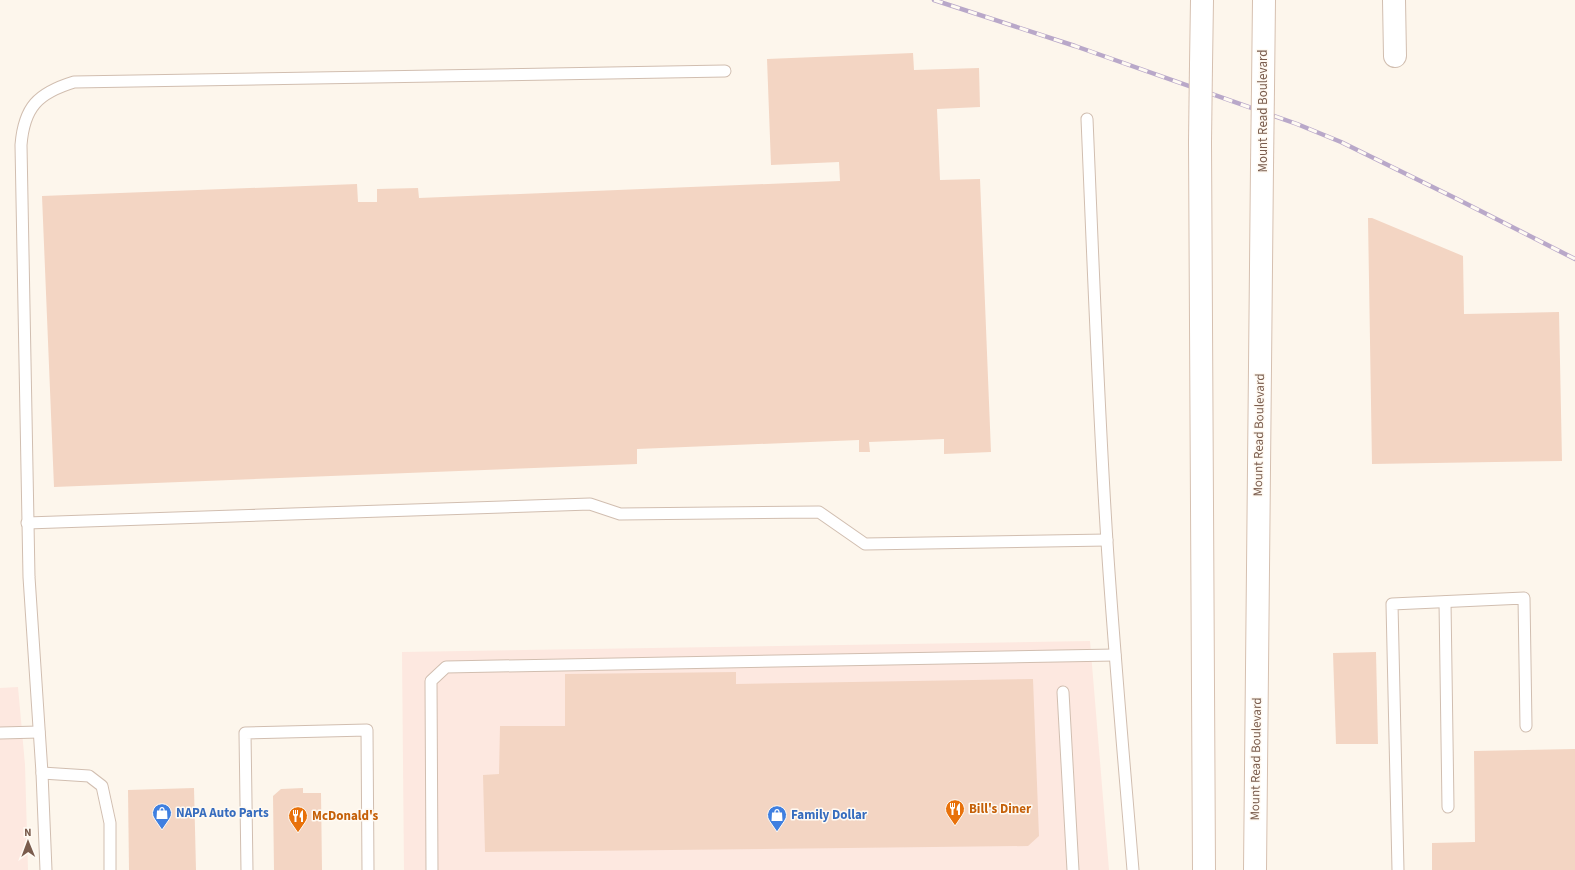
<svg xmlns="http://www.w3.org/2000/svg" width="1575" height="870" viewBox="0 0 1575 870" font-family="'Source Sans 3',sans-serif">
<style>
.commercial{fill:#fde8e0}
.building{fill:#f3d5c3}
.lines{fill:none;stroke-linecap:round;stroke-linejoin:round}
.lane-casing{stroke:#d1beb0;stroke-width:13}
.street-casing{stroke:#d1beb0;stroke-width:24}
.secondary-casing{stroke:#d6c0b0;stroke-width:24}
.lane{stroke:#fff;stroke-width:11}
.street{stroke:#fff;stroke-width:22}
.secondary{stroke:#fff;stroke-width:22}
.rail-casing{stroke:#b9a8c9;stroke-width:4.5}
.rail{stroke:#fffaf3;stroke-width:3;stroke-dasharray:9;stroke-linecap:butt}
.secondary-bridge-casing{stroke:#d6c0b0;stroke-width:24;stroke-linecap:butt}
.secondary-bridge{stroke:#fff;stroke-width:22}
.labels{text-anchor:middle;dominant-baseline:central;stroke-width:3;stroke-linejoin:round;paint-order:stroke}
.street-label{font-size:13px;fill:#7a5c4d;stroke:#fffaf3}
.food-label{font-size:13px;font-weight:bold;fill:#c56008;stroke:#fffaf3;text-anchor:start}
.shop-label{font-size:13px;font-weight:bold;fill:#366cbe;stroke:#fffaf3;text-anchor:start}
</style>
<rect width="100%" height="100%" fill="#fdf6ec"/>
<g class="commercial">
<path d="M1090 641 1109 870H404L402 652Z"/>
<path d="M18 687 25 765 28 870H0V688Z"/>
</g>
<g class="building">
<path d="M913 53 914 70 979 68 980 107 937 109 940 180 980 179 991 452 944 454V439L869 442 870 452H859V440L637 449V464L54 487 42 196 357 184 358 202H377V189L418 188 419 198 840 181 839 162 771 165 767 59Z"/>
<path d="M1368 218H1372L1463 256 1464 314 1559 312 1562 461 1372 464Z"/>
<path d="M1376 652 1378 744H1336L1333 653Z"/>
<path d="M736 672V684L1033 679 1039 836 1028 846 485 852 483 775 499 774 500 726H565V674Z"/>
<path d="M1575 749V870H1432V843L1475 842 1474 751Z"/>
<path d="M194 788 196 870H129L128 790Z"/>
<path d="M303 788V793H321L322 870H274L273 796 281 789Z"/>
</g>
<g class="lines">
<defs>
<g id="lane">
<path d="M1087 119C1093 260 1098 401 1107 542 1114 651 1124 761 1133 870"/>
<path d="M27 523 590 504 620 514 819 512 865 544 1107 540"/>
<path d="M1445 602 1448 807"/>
<path d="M1063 692 1073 870"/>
<path d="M0 733 39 732"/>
<path d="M42 773 89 776 102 786 110 823V870"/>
<path d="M46 870 42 773 29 577 21 145C24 107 38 93 74 82L725 71"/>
<path d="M247 870 245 733 367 730 368 870"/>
<path d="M432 870 431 681 446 667 1115 655"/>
<path d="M1398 870 1392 604 1524 598 1526 726"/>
</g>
<path id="street" d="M1394 0 1395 56"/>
<g id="secondary">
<path d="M1201 65 1202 0"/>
<path d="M1263 88 1264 0"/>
<path d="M1200 142 1204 870"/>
<path d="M1255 870 1262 166"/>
</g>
</defs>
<use href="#lane" class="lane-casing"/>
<use href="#street" class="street-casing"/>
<use href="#secondary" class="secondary-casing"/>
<use href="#lane" class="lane"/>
<use href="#street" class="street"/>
<use href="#secondary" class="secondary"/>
<defs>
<path id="rail" d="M934 0 1075 46 1297 124 1341 142 1453 197 1575 259"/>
</defs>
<use href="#rail" class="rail-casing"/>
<use href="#rail" class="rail"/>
<defs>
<g id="secondary-bridge">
<path d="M1200 142 1201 65"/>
<path d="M1262 166 1263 88"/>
</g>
</defs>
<use href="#secondary-bridge" class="secondary-bridge-casing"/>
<use href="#secondary-bridge" class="secondary-bridge"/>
</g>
<defs>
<symbol id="restaurant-pin" viewBox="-11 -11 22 30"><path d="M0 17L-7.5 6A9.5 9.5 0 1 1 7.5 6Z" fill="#e8710a" stroke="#fffaf3"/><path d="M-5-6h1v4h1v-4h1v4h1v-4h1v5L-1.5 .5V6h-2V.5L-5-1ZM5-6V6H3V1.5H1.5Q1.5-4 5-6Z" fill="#fff"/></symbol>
<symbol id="shop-pin" viewBox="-11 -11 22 30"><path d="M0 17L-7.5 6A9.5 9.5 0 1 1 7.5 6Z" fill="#3f7fe0" stroke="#fffaf3"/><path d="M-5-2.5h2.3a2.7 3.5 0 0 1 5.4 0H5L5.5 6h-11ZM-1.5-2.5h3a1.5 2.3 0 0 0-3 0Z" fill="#fff"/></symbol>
</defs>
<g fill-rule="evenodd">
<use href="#restaurant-pin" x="944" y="798" width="22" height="30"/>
<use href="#shop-pin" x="151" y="802" width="22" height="30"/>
<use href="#shop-pin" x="766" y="804" width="22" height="30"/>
<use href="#restaurant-pin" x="287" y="805" width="22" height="30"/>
</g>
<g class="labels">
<g class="street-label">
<text transform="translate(1263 111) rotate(-90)">Mount Read Boulevard</text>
<text transform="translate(1259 435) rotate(-89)">Mount Read Boulevard</text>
<text transform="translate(1256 759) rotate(-89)">Mount Read Boulevard</text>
</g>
<g class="food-label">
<text x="969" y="809">Bill's Diner</text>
<text x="312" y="816">McDonald's</text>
</g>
<g class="shop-label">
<text x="176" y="813">NAPA Auto Parts</text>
<text x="791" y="815">Family Dollar</text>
</g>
</g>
<g transform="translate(28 842) rotate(359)" stroke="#fffaf3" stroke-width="3" paint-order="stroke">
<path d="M0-3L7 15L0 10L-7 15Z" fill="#7a5c4d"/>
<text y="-6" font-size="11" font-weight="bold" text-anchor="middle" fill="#7a5c4d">N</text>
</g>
</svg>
